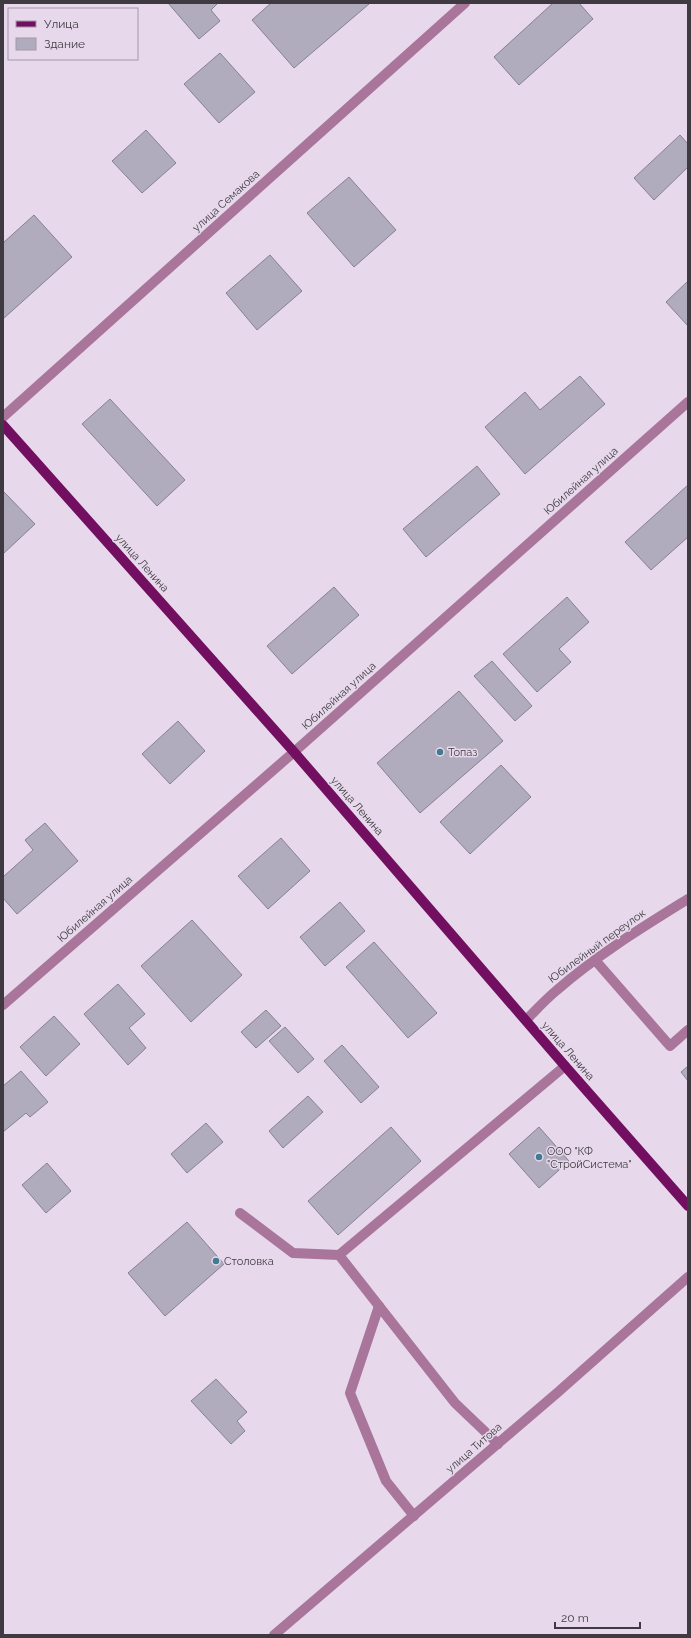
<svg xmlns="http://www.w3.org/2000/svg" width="691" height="1638" viewBox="0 0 691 1638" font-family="Raleway,sans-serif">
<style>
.building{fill:#b1abbe;stroke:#878194}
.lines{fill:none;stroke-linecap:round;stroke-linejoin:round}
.minor{stroke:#a9759b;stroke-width:10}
.major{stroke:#720f61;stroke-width:10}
.poi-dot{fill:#3f7b92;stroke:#e7d9eb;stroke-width:1.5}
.labels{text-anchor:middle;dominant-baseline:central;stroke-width:3;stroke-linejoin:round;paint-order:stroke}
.street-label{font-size:11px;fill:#3f3a41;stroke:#e7d9eb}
.poi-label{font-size:11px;fill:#3f3a41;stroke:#e7d9eb;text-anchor:start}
</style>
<rect width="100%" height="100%" fill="#e7d9eb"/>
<g class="building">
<path d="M168 3H218L211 10 220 21 199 39Z"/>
<path d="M271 3H368L369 4 294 68 252 20Z"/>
<path d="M553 3H579L593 19 519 85 494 57Z"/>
<path d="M220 53 255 92 219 123 184 84Z"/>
<path d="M146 130 176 163 142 193 112 161Z"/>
<path d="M680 135 688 144V167L654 200 634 178Z"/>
<path d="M349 177 396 230 354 267 307 213Z"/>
<path d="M34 215 72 257 3 319V243Z"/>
<path d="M270 255 302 291 257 330 226 293Z"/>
<path d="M688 281V326L666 302Z"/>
<path d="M580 376 605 404 525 474 485 427 525 392 540 410Z"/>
<path d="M110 399 185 480 157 506 82 424Z"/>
<path d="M477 466 500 494 426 557 403 529Z"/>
<path d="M688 485V537L651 570 625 542Z"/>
<path d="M3 491 35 524 3 554Z"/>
<path d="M334 587 359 615 292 674 267 646Z"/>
<path d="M567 597 589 622 559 649 571 662 537 692 503 654Z"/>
<path d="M492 661 532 706 515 721 474 676Z"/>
<path d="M459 691 503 741 420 813 377 763Z"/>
<path d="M178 721 205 751 170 784 142 754Z"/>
<path d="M501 765 531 797 470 854 440 822Z"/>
<path d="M45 823 78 861 17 914 3 898V877L33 850 25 840Z"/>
<path d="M281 838 310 871 268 909 238 876Z"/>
<path d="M340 902 365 931 325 966 300 937Z"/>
<path d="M192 920 242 975 191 1022 141 966Z"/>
<path d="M374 942 437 1013 408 1038 346 967Z"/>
<path d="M118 984 145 1014 129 1028 146 1048 128 1065 84 1014Z"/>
<path d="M266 1010 281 1026 256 1048 241 1032Z"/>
<path d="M54 1016 80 1044 46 1076 20 1047Z"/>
<path d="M285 1027 314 1059 298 1073 269 1041Z"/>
<path d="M342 1045 379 1087 361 1103 324 1061Z"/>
<path d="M688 1066V1081L681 1072Z"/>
<path d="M21 1071 48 1102 30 1117 26 1113 3 1132V1086Z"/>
<path d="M308 1096 323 1112 283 1148 269 1131Z"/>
<path d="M206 1123 223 1142 187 1173 171 1154Z"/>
<path d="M391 1127 421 1161 338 1235 308 1201Z"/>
<path d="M539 1127 569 1161 539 1188 509 1154Z"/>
<path d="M47 1163 71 1191 46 1213 22 1185Z"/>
<path d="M187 1222 224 1264 165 1316 128 1273Z"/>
<path d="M216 1379 247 1412 237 1421 245 1431 231 1444 191 1401Z"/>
</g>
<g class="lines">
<g class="minor">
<path d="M3 417 465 3"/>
<path d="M595 960 670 1046 688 1030"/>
<path d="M3 1005 294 752 688 402"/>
<path d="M526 1020C536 1010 546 999 557 990 597 955 643 927 688 899"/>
<path d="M240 1213 293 1253 339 1255 565 1066"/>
<path d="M339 1255 455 1403 498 1444"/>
<path d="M379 1306 350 1393 386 1481 414 1516"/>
<path d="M274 1635 557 1393 688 1277"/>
</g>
<path class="major" d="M3 425 294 752 565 1066 688 1206"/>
</g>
<g class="poi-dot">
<circle cx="440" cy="752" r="4"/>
<circle cx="539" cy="1157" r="4"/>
<circle cx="216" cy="1261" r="4"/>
</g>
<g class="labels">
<g class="street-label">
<text transform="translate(226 201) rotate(-42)">улица Семакова</text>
<text transform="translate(581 481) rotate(-42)">Юбилейная улица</text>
<text transform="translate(142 563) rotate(48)">улица Ленина</text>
<text transform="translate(339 696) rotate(-42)">Юбилейная улица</text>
<text transform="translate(357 806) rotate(49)">улица Ленина</text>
<text transform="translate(95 909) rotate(-41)">Юбилейная улица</text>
<text transform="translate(597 946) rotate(-36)">Юбилейный переулок</text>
<text transform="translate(568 1051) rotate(49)">улица Ленина</text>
<text transform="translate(474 1448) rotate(-41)">улица Титова</text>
</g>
<g class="poi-label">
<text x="448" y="752">Топаз</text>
<text x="547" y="1151">ООО "КФ<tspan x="547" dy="13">"СтройСистема"</tspan></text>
<text x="224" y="1261">Столовка</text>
</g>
</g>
<rect width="691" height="1638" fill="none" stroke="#3f3a41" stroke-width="8"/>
<rect x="8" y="8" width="130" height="52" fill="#e7d9eb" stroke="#a499a7"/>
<rect x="16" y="21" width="20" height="6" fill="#720f61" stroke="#a499a7"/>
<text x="44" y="28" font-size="12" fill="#3f3a41">Улица</text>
<rect x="16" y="38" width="20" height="12" fill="#b1abbe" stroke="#a499a7"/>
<text x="44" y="48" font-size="12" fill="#3f3a41">Здание</text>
<path d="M555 1622v6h85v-6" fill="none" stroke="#3f3a41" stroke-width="2"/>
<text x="561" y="1622" font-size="12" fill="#3f3a41" stroke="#e7d9eb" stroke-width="3" paint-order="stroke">20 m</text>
</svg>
